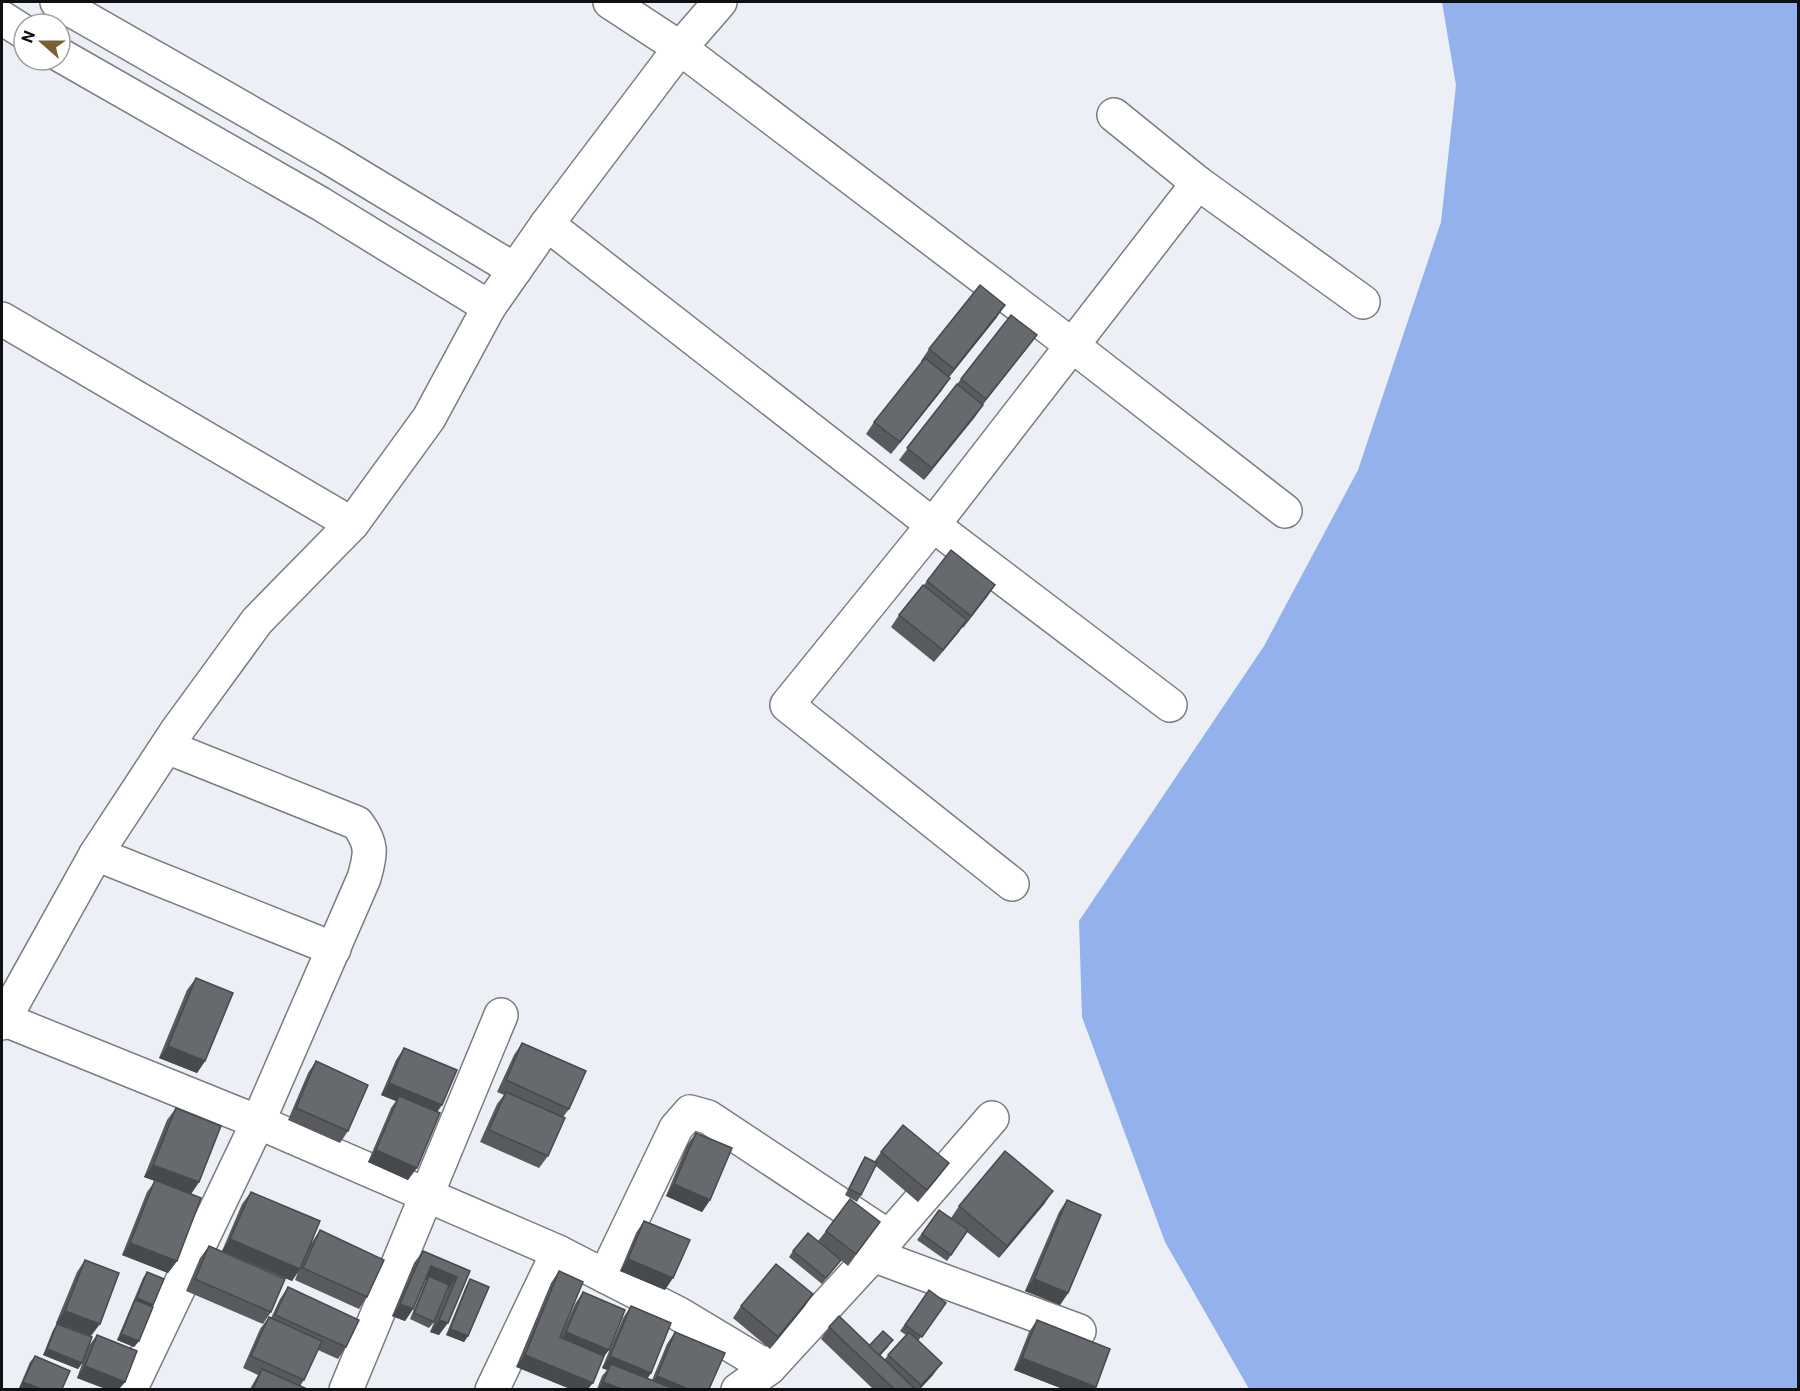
<svg xmlns="http://www.w3.org/2000/svg" width="1800" height="1391" viewBox="0 0 1800 1391" font-family="Roboto,sans-serif">
<style>
.water{fill:#93b2ed}
.lines{fill:none;stroke-linecap:round;stroke-linejoin:round}
.minor-casing{stroke:#7a7c81;stroke-width:36}
.minor{stroke:#fff;stroke-width:33}
.wall{fill:#585a5e}
.shaded-wall{fill:#474a4c}
.building{fill:#66696d;stroke:#474a4c;stroke-width:1.5}
</style>
<rect width="100%" height="100%" fill="#eceff5"/>
<path class="water" d="M1442 2H1798V1389H1249L1165 1242 1082 1017 1079 921 1264 646 1358 470 1441 222 1456 85Z"/>
<g class="lines">
<defs>
<g id="minor">
<path d="M57 2 328 157 515 270"/>
<path d="M610 2 680 48 1073 346 1285 511"/>
<path d="M2 18 24 32"/>
<path d="M60 55 321 204 489 307"/>
<path d="M1114 115 1198 183 1363 302"/>
<path d="M547 224 933 525 1170 705"/>
<path d="M2 319 352 524"/>
<path d="M96 854 334 949"/>
<path d="M1012 884 787 705 933 525 1198 183"/>
<path d="M3 1019 258 1122 558 1252 679 1314 769 1368"/>
<path d="M2 1023 96 854 176 732 257 621 352 524 429 418 489 307 547 224 680 48 720 2"/>
<path d="M873 1255 1079 1331"/>
<path d="M605 1276 676 1128 690 1112 708 1117 889 1237"/>
<path d="M130 1390 258 1122 364 878C371 854 373 844 357 823L167 747"/>
<path d="M346 1390 501 1015"/>
<path d="M492 1390 558 1252"/>
<path d="M738 1390 769 1368 873 1255 992 1118"/>
</g>
</defs>
<use href="#minor" class="minor-casing"/>
<use href="#minor" class="minor"/>
</g>
<g class="wall">
<path d="M997 317 949 377 942 390 891 454 866 434 874 422 922 362 921 361 929 349Z"/>
<path d="M1028 347 924 480 899 460 961 379Z"/>
<path d="M951 550 995 585 963 628 962 627 934 662 891 627 899 615 924 585Z"/>
<path d="M196 978 205 1061 197 1073 159 1058 187 990Z"/>
<path d="M522 1043 569 1109 563 1117 548 1156 539 1168 480 1142 497 1104 504 1095 497 1092 514 1055Z"/>
<path d="M404 1048 437 1112 408 1180 368 1162 391 1108 396 1101 381 1095 396 1060Z"/>
<path d="M316 1061 348 1131 340 1143 288 1120 308 1073Z"/>
<path d="M176 1108 199 1182 191 1194 177 1261 168 1273 122 1255 147 1192 155 1181 144 1177 167 1120Z"/>
<path d="M696 1133 710 1200 702 1212 666 1196 687 1145Z"/>
<path d="M881 1152 940 1175 918 1202 876 1166 861 1195 857 1202 845 1195 861 1163 865 1157 874 1162Z"/>
<path d="M251 1192 312 1242 320 1230 367 1297 359 1309 295 1280 298 1272 292 1281 222 1251 242 1204Z"/>
<path d="M1067 1200 1068 1293 1060 1305 1025 1291 1059 1212Z"/>
<path d="M1045 1203 999 1258 967 1232 947 1261 917 1240 939 1210 951 1218 959 1206Z"/>
<path d="M644 1221 665 1290 620 1271 636 1233Z"/>
<path d="M880 1222 848 1266 841 1260 822 1284 789 1257 793 1251 818 1241 826 1231Z"/>
<path d="M209 1246 271 1312 263 1324 186 1291 200 1258Z"/>
<path d="M423 1251 470 1271 439 1335 430 1332 448 1289H447L434 1322 429 1328 410 1319 426 1280H425L413 1309 405 1321 392 1316 414 1263Z"/>
<path d="M85 1260 91 1336 56 1323 77 1272Z"/>
<path d="M559 1271 560 1337 575 1304 583 1292 625 1310 516 1367 551 1283Z"/>
<path d="M147 1272 152 1307 139 1341 134 1347 117 1340 143 1278Z"/>
<path d="M470 1279 468 1336 464 1342 446 1335 466 1286Z"/>
<path d="M288 1287 346 1347 338 1359 318 1350 304 1380 300 1386 307 1389H250L258 1375 243 1368 260 1329 269 1317 271 1318 280 1299Z"/>
<path d="M929 1290 946 1303 918 1341 933 1375 920 1389H873L821 1339 829 1327 869 1346H889L880 1356 884 1360 906 1335 900 1331Z"/>
<path d="M813 1294 805 1306 770 1349 733 1318 741 1306Z"/>
<path d="M631 1306 651 1373 647 1379 652 1380 667 1344 675 1332 709 1389H597L602 1376 607 1370 602 1368 623 1318Z"/>
<path d="M1037 1320 1096 1387 1094 1389H1063L1014 1370 1029 1332Z"/>
<path d="M57 1324 82 1363 78 1369 43 1355 53 1330Z"/>
<path d="M97 1335 125 1382 119 1389H106L77 1378 88 1347Z"/>
<path d="M35 1356 70 1371 19 1388 30 1362Z"/>
</g>
<g class="shaded-wall">
<path d="M1005 305 997 317 946 381 954 369Z"/>
<path d="M1037 335 1028 347 977 411 986 399Z"/>
<path d="M950 378 942 390 891 454 900 442Z"/>
<path d="M983 405 975 417 924 480 932 468Z"/>
<path d="M995 585 987 597 963 628 971 616Z"/>
<path d="M967 620 959 632 934 662 943 650Z"/>
<path d="M168 1046 205 1061 197 1073 159 1058Z"/>
<path d="M389 1083 442 1105 434 1117 399 1096 396 1101 381 1095Z"/>
<path d="M376 1150 417 1168 408 1180 368 1162Z"/>
<path d="M949 1163 940 1175 918 1202 927 1190Z"/>
<path d="M153 1165 199 1182 191 1194 144 1177Z"/>
<path d="M674 1184 710 1200 702 1212 666 1196Z"/>
<path d="M1053 1191 1045 1203 999 1258 1007 1246Z"/>
<path d="M230 1239 300 1269 292 1281 222 1251Z"/>
<path d="M130 1243 177 1261 168 1273 122 1255Z"/>
<path d="M628 1259 673 1278 665 1290 620 1271Z"/>
<path d="M431 1266 457 1277 448 1289 427 1280 429 1276 426 1280 422 1278Z"/>
<path d="M1034 1279 1068 1293 1060 1305 1025 1291Z"/>
<path d="M813 1294 805 1306 770 1349 778 1337Z"/>
<path d="M137 1298 153 1305 149 1311 135 1300 133 1304Z"/>
<path d="M400 1304 413 1309 405 1321 392 1316Z"/>
<path d="M65 1311 100 1324 91 1336 56 1323Z"/>
<path d="M439 1320 448 1323 439 1335 430 1332Z"/>
<path d="M450 1329 468 1336 464 1342 446 1335Z"/>
<path d="M566 1332 609 1350 600 1362 558 1344Z"/>
<path d="M121 1334 139 1341 134 1347 117 1340Z"/>
<path d="M47 1349 82 1363 78 1369 43 1355Z"/>
<path d="M525 1355 593 1383 588 1389H570L516 1367Z"/>
<path d="M610 1356 651 1373 643 1385 611 1364 607 1370 602 1368Z"/>
<path d="M1022 1358 1096 1387 1094 1389H1063L1014 1370Z"/>
<path d="M942 1363 933 1375 920 1389H918Z"/>
<path d="M85 1366 125 1382 119 1389H106L77 1378Z"/>
<path d="M657 1376 688 1389H651L648 1388Z"/>
<path d="M23 1382 41 1389H23L19 1388Z"/>
<path d="M603 1382 622 1389H598Z"/>
</g>
<g class="building">
<path d="M980 285 1005 305 954 369 929 349Z"/>
<path d="M1011 315 1037 335 986 399 961 379Z"/>
<path d="M925 358 950 378 900 442 874 422Z"/>
<path d="M957 384 983 405 932 468 907 448Z"/>
<path d="M951 550 995 585 971 616 927 581Z"/>
<path d="M923 585 967 620 943 650 899 615Z"/>
<path d="M196 978 233 993 205 1061 168 1046Z"/>
<path d="M522 1043 586 1071 569 1109 506 1080Z"/>
<path d="M404 1048 457 1070 442 1105 389 1083Z"/>
<path d="M316 1061 368 1085 348 1131 296 1108Z"/>
<path d="M506 1092 565 1118 548 1156 489 1130Z"/>
<path d="M399 1096 440 1113 417 1168 376 1150Z"/>
<path d="M176 1108 221 1126 199 1182 153 1165Z"/>
<path d="M903 1125 949 1163 927 1190 881 1152Z"/>
<path d="M696 1133 732 1148 710 1200 674 1184Z"/>
<path d="M1005 1151 1053 1191 1007 1246 959 1206Z"/>
<path d="M865 1157 877 1163 861 1195 849 1189Z"/>
<path d="M155 1180 201 1198 177 1261 130 1243Z"/>
<path d="M251 1192 320 1221 300 1269 230 1239Z"/>
<path d="M850 1199 880 1222 856 1254 826 1231Z"/>
<path d="M1067 1200 1101 1215 1068 1293 1034 1279Z"/>
<path d="M939 1210 968 1230 951 1255 922 1234Z"/>
<path d="M644 1221 690 1240 673 1278 628 1259Z"/>
<path d="M320 1230 384 1260 367 1297 303 1268Z"/>
<path d="M808 1233 841 1260 826 1278 793 1251Z"/>
<path d="M209 1246 285 1279 271 1312 195 1279Z"/>
<path d="M423 1251 470 1271 448 1323 439 1320 457 1277 431 1266 413 1309 400 1304Z"/>
<path d="M85 1260 119 1273 100 1324 65 1311Z"/>
<path d="M776 1264 813 1294 778 1337 741 1306Z"/>
<path d="M559 1271 583 1282 560 1337 604 1356 593 1383 525 1355Z"/>
<path d="M147 1272 164 1279 153 1305 137 1298Z"/>
<path d="M429 1276 449 1285 434 1322 414 1313Z"/>
<path d="M470 1279 489 1287 468 1336 450 1329Z"/>
<path d="M288 1287 359 1320 346 1347 275 1315Z"/>
<path d="M929 1290 946 1303 922 1337 905 1325Z"/>
<path d="M583 1292 625 1310 609 1350 566 1332Z"/>
<path d="M135 1300 153 1307 139 1341 121 1334Z"/>
<path d="M631 1306 671 1323 651 1373 610 1356Z"/>
<path d="M839 1316 915 1389H894L829 1327Z"/>
<path d="M269 1317 322 1341 304 1380 251 1356Z"/>
<path d="M1037 1320 1110 1349 1096 1387 1022 1358Z"/>
<path d="M57 1324 92 1337 82 1363 47 1349Z"/>
<path d="M883 1331 893 1340 879 1355 869 1346Z"/>
<path d="M675 1332 725 1353 709 1389H688L657 1376Z"/>
<path d="M909 1332 942 1363 921 1385 888 1355Z"/>
<path d="M97 1335 137 1351 125 1382 85 1366Z"/>
<path d="M35 1356 70 1371 62 1389H41L23 1382Z"/>
<path d="M611 1364 674 1389H622L603 1382Z"/>
<path d="M262 1369 307 1389H253Z"/>
</g>
<rect width="1800" height="1391" fill="none" stroke="#0f1012" stroke-width="6"/>
<g transform="translate(42 42) rotate(291)"><circle r="28" fill="#ffffff" stroke="#9f9fa0" stroke-width="1.5"/>
<path d="M0-4.5L10 22L0 15L-10 22Z" fill="#796131"/>
<text y="-9" font-size="16" font-weight="bold" text-anchor="middle" fill="#0f1012">N</text>
</g>
</svg>
